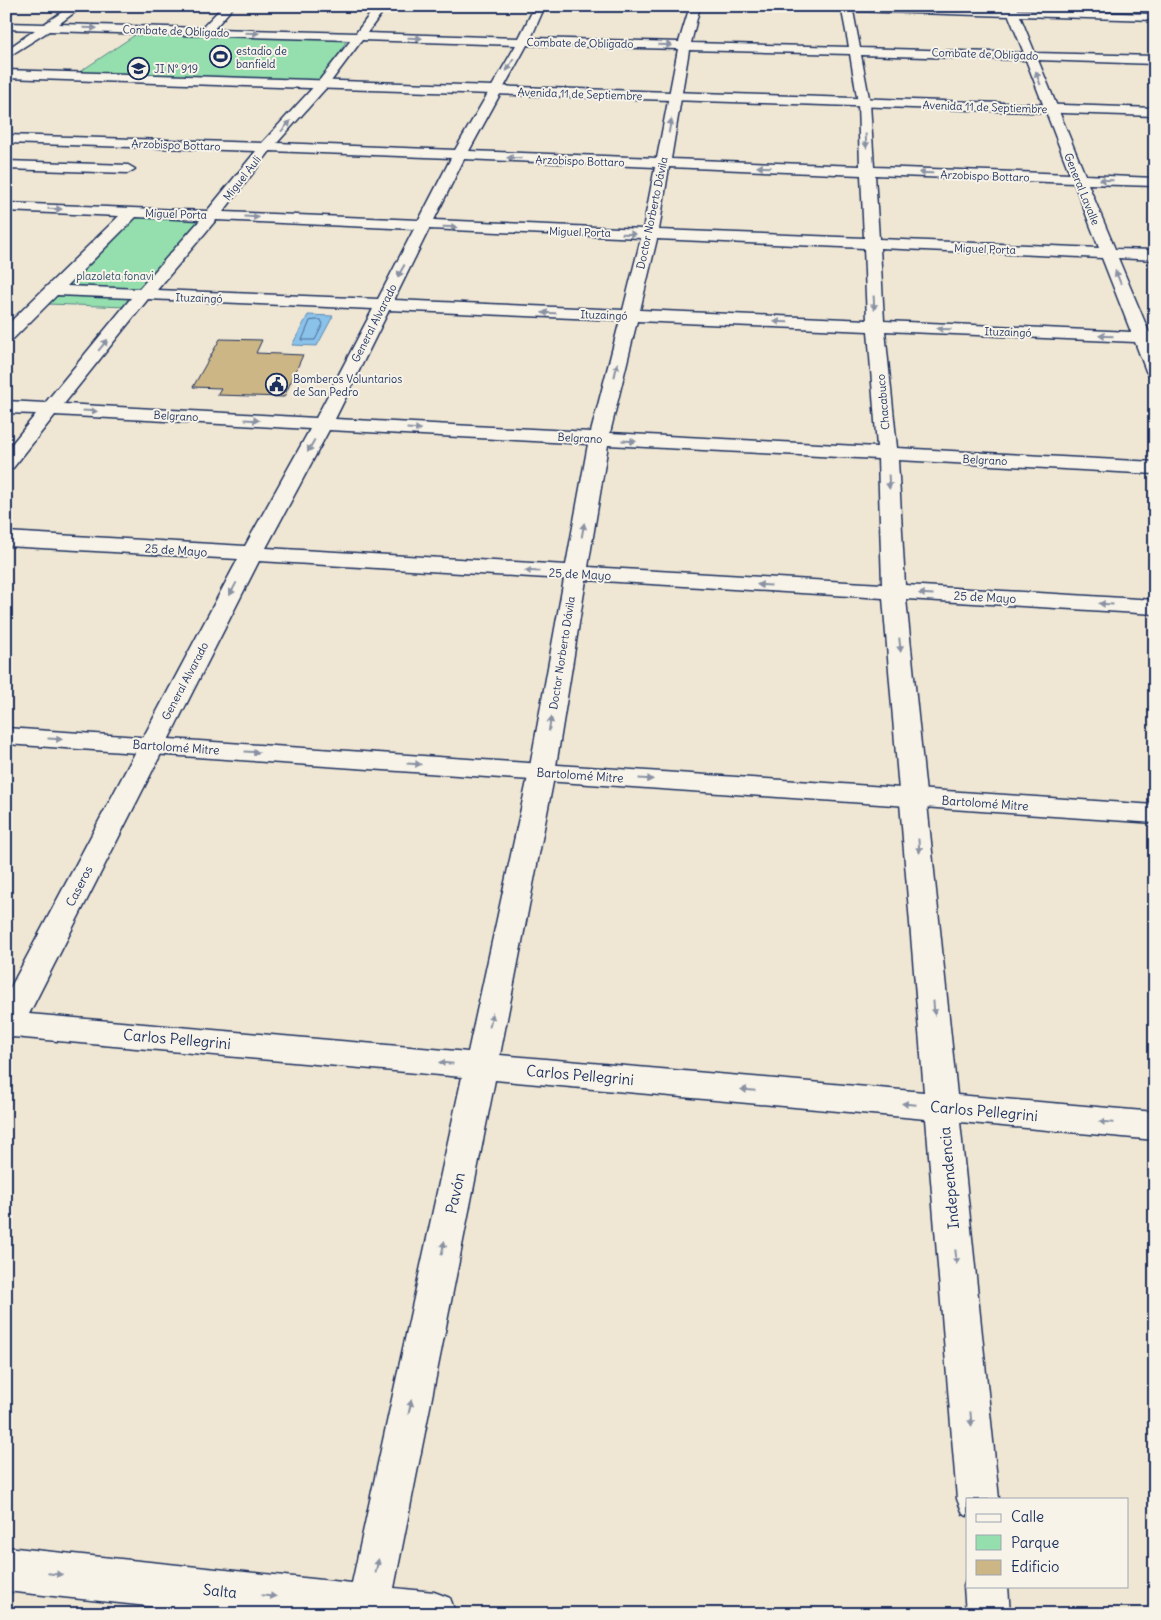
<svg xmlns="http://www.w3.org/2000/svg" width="1161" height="1620" viewBox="0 0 1161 1620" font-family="Delius,sans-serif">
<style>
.green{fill:#95dead;stroke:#588686}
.water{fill:#8bc2e9;stroke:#5e87b1}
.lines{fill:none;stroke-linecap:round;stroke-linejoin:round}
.shore{stroke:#486a96;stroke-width:1}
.building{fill:#cdb685;stroke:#1b2f5e}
.street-casing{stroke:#1b2f5e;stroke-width:3}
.secondary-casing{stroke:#1b2f5e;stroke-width:3}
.street{fill:#f7f3e8;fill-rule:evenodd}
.secondary{fill:#f7f3e8;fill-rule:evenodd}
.oneway{fill:#8991a3}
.labels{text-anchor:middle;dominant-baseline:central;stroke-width:4;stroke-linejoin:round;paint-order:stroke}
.far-street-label{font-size:11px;fill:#1b2f5e;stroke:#f7f3e8}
.far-poi-label{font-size:11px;fill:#1b2f5e;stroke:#f7f3e8;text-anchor:start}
.far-park-label{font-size:11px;fill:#33526e;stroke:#f7f3e8}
.street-label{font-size:12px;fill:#1b2f5e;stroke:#f7f3e8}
.near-street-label{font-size:15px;fill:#1b2f5e;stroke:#f7f3e8}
</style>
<rect width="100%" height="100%" fill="#efe7d4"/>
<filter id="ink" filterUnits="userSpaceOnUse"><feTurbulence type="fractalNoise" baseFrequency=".02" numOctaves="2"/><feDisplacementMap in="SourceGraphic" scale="10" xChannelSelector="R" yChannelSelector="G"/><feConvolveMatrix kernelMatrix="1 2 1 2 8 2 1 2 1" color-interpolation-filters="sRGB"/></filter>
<g filter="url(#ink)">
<g class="green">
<path d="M135 35 348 38 323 82 75 75Z"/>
<path d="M133 214 204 215 127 307 47 304Z"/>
</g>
<path class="water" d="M308 315 333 316 317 346 292 345Z"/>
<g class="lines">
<path class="shore" d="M321 320 323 324 315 340H302L310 321Z"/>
</g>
<path class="building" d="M220 339 262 340 256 353 303 355 284 397 217 395 221 388 193 387Z"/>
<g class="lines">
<defs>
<g id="street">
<path d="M71 6H83L59 24 202 28 223 6H234L214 29 356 33 376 6H387L367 33 519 38 535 6H545L531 38 679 42 690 6H700L691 43 849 47 842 11 795 9 790 6 1007 9 1006 6H1016L1018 10 1155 14V20L1020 16 1035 53 1155 56V64L1038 60 1085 175 1155 178V186L1088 184 1115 249 1155 250V260L1118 258 1149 332 1155 333V343H1153L1155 376 1149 375 1146 371 1135 342 885 331 897 448 1155 462V474L898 460 905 585 1155 600V614L906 599 957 1095 1155 1112V1140L960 1122 999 1499H967V1516L963 1514 957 1499 926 1119 495 1080 394 1588 434 1592 450 1598 456 1614H223L6 1591V1547L352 1583 462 1077 13 1037 6 1039V996L238 559 6 546V532L245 546 310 429 55 415 13 468 6 470V451L36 414 6 413V401L45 403 131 298 57 295 12 340 6 341V326L119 216 6 211V203L207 211 256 151 6 143V135L262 143 318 82 351 40 49 31 6 58V50L35 30 6 29V23L44 24ZM853 11 1009 16 1024 53 860 48ZM362 40 516 45 455 150 277 143 326 88ZM527 45 678 49 657 158 469 151ZM689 50 850 54 858 103 860 166 671 159ZM861 55 1026 60 1070 174 874 167 870 103ZM270 151 451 158 419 220 223 212ZM464 159 655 167 643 229 434 220ZM669 167 861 175 864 238 659 230ZM875 175 1074 183 1099 248 879 239ZM136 217 200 220 139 289 67 286ZM216 220 414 229 378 299 157 290ZM429 229 641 238 623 310 394 300ZM657 239 864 248 867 320 640 310ZM880 248 1102 258 1131 332 884 321ZM148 299 373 309 316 418 64 404ZM389 310 620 320 591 432 335 419ZM637 321 868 331 877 447 610 433ZM329 430 588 444 566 565 266 548ZM608 445 878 459 882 584 588 567ZM259 561 564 579 529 772 468 1052 29 1014ZM586 580 883 598 924 1092 500 1055 555 772Z"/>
<path d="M6 161 128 165 135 169 128 173 6 169Z"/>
<path d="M967 1578V1586H1008L1010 1614H966L964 1586Z"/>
</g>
<g id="secondary">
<path d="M6 70 1155 108V116L6 78Z"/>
<path d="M6 728 1155 805V823L6 744Z"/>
</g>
</defs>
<use href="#street" class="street-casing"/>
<use href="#secondary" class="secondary-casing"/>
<use href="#street" class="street"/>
<use href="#secondary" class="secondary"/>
</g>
<defs><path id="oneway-solid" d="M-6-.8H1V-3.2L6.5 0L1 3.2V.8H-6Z" transform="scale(1.25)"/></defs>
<g class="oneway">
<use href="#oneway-solid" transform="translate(90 28) rotate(2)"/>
<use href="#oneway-solid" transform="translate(252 33) rotate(2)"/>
<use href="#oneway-solid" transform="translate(415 38) rotate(2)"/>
<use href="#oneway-solid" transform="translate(665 45) rotate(1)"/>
<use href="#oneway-solid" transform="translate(510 65) rotate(121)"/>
<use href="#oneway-solid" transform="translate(1038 78) rotate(-110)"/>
<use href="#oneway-solid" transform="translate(286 126) rotate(-48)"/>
<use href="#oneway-solid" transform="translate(670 126) rotate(-80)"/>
<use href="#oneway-solid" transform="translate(866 141) rotate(87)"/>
<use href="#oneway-solid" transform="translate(514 158) rotate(-178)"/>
<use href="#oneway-solid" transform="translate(764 167) rotate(-178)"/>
<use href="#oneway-solid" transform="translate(926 173) rotate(-178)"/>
<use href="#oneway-solid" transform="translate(1106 180) rotate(-178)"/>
<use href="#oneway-solid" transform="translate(55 209) rotate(2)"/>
<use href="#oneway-solid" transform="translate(252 217) rotate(3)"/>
<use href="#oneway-solid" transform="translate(450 227) rotate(2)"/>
<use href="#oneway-solid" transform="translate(629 234) rotate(2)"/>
<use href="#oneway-solid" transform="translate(401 271) rotate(119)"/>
<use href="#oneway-solid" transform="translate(1118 277) rotate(-112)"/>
<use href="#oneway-solid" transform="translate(874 303) rotate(87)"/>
<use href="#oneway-solid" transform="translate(549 313) rotate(-178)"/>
<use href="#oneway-solid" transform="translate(781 322) rotate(-178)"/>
<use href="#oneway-solid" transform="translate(944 329) rotate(-178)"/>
<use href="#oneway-solid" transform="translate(1106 336) rotate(-178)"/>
<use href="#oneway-solid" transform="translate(103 345) rotate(-51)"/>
<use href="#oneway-solid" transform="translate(616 370) rotate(-77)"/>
<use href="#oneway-solid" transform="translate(90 411) rotate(3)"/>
<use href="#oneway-solid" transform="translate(252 420) rotate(3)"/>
<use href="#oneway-solid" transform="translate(414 429) rotate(3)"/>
<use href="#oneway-solid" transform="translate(629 441) rotate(3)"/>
<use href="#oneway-solid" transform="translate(311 446) rotate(119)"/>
<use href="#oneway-solid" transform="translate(889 482) rotate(87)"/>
<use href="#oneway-solid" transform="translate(583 530) rotate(-80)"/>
<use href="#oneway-solid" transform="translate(532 571) rotate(-177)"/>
<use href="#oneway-solid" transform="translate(764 585) rotate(-177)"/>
<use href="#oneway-solid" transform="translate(233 589) rotate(118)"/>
<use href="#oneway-solid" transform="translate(926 594) rotate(-177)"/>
<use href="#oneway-solid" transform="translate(1106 604) rotate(-177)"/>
<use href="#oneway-solid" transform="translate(900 645) rotate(84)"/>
<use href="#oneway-solid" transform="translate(550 724) rotate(-81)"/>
<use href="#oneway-solid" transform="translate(55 739) rotate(4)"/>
<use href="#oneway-solid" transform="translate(252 752) rotate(4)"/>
<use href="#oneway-solid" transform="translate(414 764) rotate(4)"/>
<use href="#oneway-solid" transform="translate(646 779) rotate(4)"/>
<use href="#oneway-solid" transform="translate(919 846) rotate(85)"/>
<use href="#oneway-solid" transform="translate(934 1008) rotate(85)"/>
<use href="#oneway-solid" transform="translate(491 1020) rotate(-78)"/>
<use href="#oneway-solid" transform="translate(446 1063) rotate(-175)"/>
<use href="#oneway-solid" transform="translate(748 1090) rotate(-175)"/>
<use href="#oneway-solid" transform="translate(909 1104) rotate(-175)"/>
<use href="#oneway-solid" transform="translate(1106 1122) rotate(-175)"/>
<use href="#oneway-solid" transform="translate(443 1248) rotate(-78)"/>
<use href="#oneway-solid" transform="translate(956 1257) rotate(85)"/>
<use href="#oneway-solid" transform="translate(410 1407) rotate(-78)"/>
<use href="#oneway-solid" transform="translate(971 1419) rotate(85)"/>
<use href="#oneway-solid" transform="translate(377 1566) rotate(-78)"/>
<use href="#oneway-solid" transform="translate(55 1574) rotate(6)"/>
<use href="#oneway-solid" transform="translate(269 1596) rotate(6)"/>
</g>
</g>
<defs>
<symbol id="stadium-ring" viewBox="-11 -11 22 22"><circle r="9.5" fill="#f7f3e8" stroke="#1b2f5e" stroke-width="1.5"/><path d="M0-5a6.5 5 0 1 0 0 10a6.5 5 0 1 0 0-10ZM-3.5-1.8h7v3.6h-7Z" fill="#1b2f5e"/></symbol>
<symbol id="school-ring" viewBox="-11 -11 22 22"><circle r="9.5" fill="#f7f3e8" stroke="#1b2f5e" stroke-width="1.5"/><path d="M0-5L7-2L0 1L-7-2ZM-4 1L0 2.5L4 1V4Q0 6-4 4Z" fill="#1b2f5e"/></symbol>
<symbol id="civic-ring" viewBox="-11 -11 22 22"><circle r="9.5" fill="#f7f3e8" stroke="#1b2f5e" stroke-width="1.5"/><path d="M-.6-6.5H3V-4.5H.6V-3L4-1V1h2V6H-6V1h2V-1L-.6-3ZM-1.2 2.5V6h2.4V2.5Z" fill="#1b2f5e"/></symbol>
</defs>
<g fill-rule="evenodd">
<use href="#stadium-ring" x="208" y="44" width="25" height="25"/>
<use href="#school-ring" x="126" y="56" width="25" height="25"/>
<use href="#civic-ring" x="264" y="372" width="25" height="25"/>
</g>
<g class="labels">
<g class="far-street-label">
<text transform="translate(176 31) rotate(2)">Combate de Obligado</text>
<text transform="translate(580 43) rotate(1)">Combate de Obligado</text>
<text transform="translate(985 54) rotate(2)">Combate de Obligado</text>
<text transform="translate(580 94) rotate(2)">Avenida 11 de Septiembre</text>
<text transform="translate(985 107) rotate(2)">Avenida 11 de Septiembre</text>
<text transform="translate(176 145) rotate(2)">Arzobispo Bottaro</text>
<text transform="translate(580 161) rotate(2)">Arzobispo Bottaro</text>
<text transform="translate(985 176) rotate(2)">Arzobispo Bottaro</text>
<text transform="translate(242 178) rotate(-52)">Miguel Auli</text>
<text transform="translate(1082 189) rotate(68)">General Lavalle</text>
<text transform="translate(652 213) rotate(-78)">Doctor Norberto Dávila</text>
<text transform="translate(176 214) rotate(2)">Miguel Porta</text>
<text transform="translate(580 232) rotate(2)">Miguel Porta</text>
<text transform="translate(985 249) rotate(2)">Miguel Porta</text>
<text transform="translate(199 298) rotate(2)">Ituzaingó</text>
<text transform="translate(604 315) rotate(2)">Ituzaingó</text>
<text transform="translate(374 323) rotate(-63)">General Alvarado</text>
<text transform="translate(1008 332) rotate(2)">Ituzaingó</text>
<text transform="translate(883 402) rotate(-95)">Chacabuco</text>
<text transform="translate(176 416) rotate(3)">Belgrano</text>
<text transform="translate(580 438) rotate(3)">Belgrano</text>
<text transform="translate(985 460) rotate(3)">Belgrano</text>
<text transform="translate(562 653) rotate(-81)">Doctor Norberto Dávila</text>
<text transform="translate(185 681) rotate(-62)">General Alvarado</text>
</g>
<g class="far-poi-label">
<text x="236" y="51">estadio de<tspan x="236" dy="13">banfield</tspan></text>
<text x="154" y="69">JI N° 919</text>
<text x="293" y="379">Bomberos Voluntarios<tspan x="293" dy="13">de San Pedro</tspan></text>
</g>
<g class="far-park-label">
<text x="115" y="276">plazoleta fonavi</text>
</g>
<g class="street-label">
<text transform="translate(176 550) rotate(4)">25 de Mayo</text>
<text transform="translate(580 574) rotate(3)">25 de Mayo</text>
<text transform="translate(985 597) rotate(3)">25 de Mayo</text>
<text transform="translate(176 747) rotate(4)">Bartolomé Mitre</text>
<text transform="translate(580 775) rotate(4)">Bartolomé Mitre</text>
<text transform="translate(985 803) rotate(4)">Bartolomé Mitre</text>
<text transform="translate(79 886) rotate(-63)">Caseros</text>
</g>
<g class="near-street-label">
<text transform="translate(177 1039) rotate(5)">Carlos Pellegrini</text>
<text transform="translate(580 1075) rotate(5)">Carlos Pellegrini</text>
<text transform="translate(984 1111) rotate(5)">Carlos Pellegrini</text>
<text transform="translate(949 1178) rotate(-95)">Independencia</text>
<text transform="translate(455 1193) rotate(-78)">Pavón</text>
<text transform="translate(220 1591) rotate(6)">Salta</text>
</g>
</g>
<rect width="1161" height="1620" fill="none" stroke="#f7f3e8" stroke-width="25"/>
<rect x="12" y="12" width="1136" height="1595" fill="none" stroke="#1b2f5e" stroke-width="2" filter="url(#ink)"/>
<rect x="966" y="1498" width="162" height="90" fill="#f7f3e8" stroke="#9fa5b1"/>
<rect x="976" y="1514" width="25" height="8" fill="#f7f3e8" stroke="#9fa5b1"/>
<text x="1011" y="1522" font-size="15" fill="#1b2f5e">Calle</text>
<rect x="976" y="1535" width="25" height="15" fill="#95dead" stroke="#9fa5b1"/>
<text x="1011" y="1548" font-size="15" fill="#1b2f5e">Parque</text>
<rect x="976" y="1560" width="25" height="15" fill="#cdb685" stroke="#9fa5b1"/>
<text x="1011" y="1572" font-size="15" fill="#1b2f5e">Edificio</text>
</svg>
